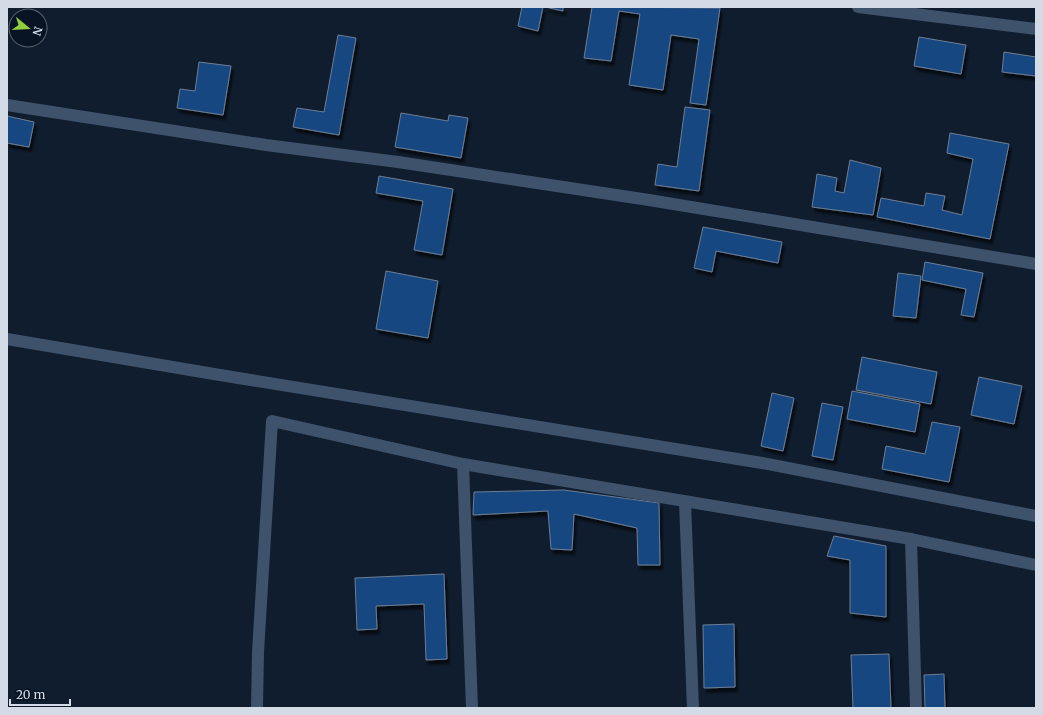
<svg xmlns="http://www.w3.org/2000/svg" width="1043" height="715" viewBox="0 0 1043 715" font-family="Merriweather,serif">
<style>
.building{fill:#154681;stroke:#6e7e93;filter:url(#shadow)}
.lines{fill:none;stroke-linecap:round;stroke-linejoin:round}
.street{stroke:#3e526c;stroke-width:12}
</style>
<defs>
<filter id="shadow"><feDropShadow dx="2.5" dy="4.5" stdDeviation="1" flood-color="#0009"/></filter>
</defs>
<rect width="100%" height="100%" fill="#101d2e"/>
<g class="building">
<path d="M522 7H543L538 31 518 26Z"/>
<path d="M545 7H563V11Z"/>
<path d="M592 7 720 8 706 105 690 103 699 39 671 35 663 90 629 85 640 14 619 11 611 61 584 58Z"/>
<path d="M338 35 356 38 339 135 293 127 297 108 324 112Z"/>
<path d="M919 37 966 45 961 74 914 66Z"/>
<path d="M1004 52 1036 57V76L1002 72Z"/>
<path d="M199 62 231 66 223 115 177 108 180 89 195 91Z"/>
<path d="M685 107 710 110 699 191 655 185 658 164 677 167Z"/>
<path d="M401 113 448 121 449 115 468 118 461 158 395 147Z"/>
<path d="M7 116 34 122 29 147 7 143Z"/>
<path d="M950 133 1009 144 990 239 877 217 881 198 924 206 926 193 945 196 942 210 962 215 973 159 947 153Z"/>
<path d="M850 160 881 168 873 215 812 207 817 174 837 178 835 191 844 193Z"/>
<path d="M379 176 453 189 442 255 414 250 423 201 376 193Z"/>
<path d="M703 227 782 242 778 263 716 251 712 272 694 268Z"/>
<path d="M925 262 983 273 974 317 961 315 966 289 922 280Z"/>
<path d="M386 271 438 281 428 338 376 329Z"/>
<path d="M898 273 921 276 916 318 893 316Z"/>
<path d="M862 357 937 372 931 404 856 390Z"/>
<path d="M979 377 1022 386 1014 424 971 415Z"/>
<path d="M852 391 920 404 915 432 847 419Z"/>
<path d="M772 393 794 398 783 451 761 446Z"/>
<path d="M822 403 843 407 833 460 812 456Z"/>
<path d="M932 422 960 427 949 482 882 469 886 446 925 454Z"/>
<path d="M564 490 659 503 660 565H638L637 528 574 514 572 550 551 549 548 511 473 515 474 492Z"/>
<path d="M834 536 886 546V617L850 613V560L827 556Z"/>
<path d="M444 574 447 659 426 660 424 604 376 606 377 629 357 630 355 578Z"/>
<path d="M734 624 735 687 704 688 703 625Z"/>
<path d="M889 654 891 708H853L851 655Z"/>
<path d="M944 674 945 708H925L924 675Z"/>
</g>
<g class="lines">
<g class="street">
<path d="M858 7 1036 29"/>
<path d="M7 105 266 145 398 162 649 200 1036 264"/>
<path d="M7 339 214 374 762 463 1036 516"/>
<path d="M463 464 472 708"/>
<path d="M685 502 693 708"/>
<path d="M911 539 916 708"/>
<path d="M257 708 258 652 272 421 463 464 911 539 1036 565"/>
</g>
</g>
<rect width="1043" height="715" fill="none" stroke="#d3dbe7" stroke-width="16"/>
<g transform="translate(28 28) rotate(108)"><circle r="19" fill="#081424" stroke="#596472"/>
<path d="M0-3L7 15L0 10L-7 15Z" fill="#92cd3e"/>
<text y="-6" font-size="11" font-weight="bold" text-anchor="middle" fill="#d3dbe7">N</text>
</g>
<path d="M10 699v6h60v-6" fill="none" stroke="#d3dbe7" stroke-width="2"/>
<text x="16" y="699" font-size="12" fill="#d3dbe7" stroke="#081424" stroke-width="3" paint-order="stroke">20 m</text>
</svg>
